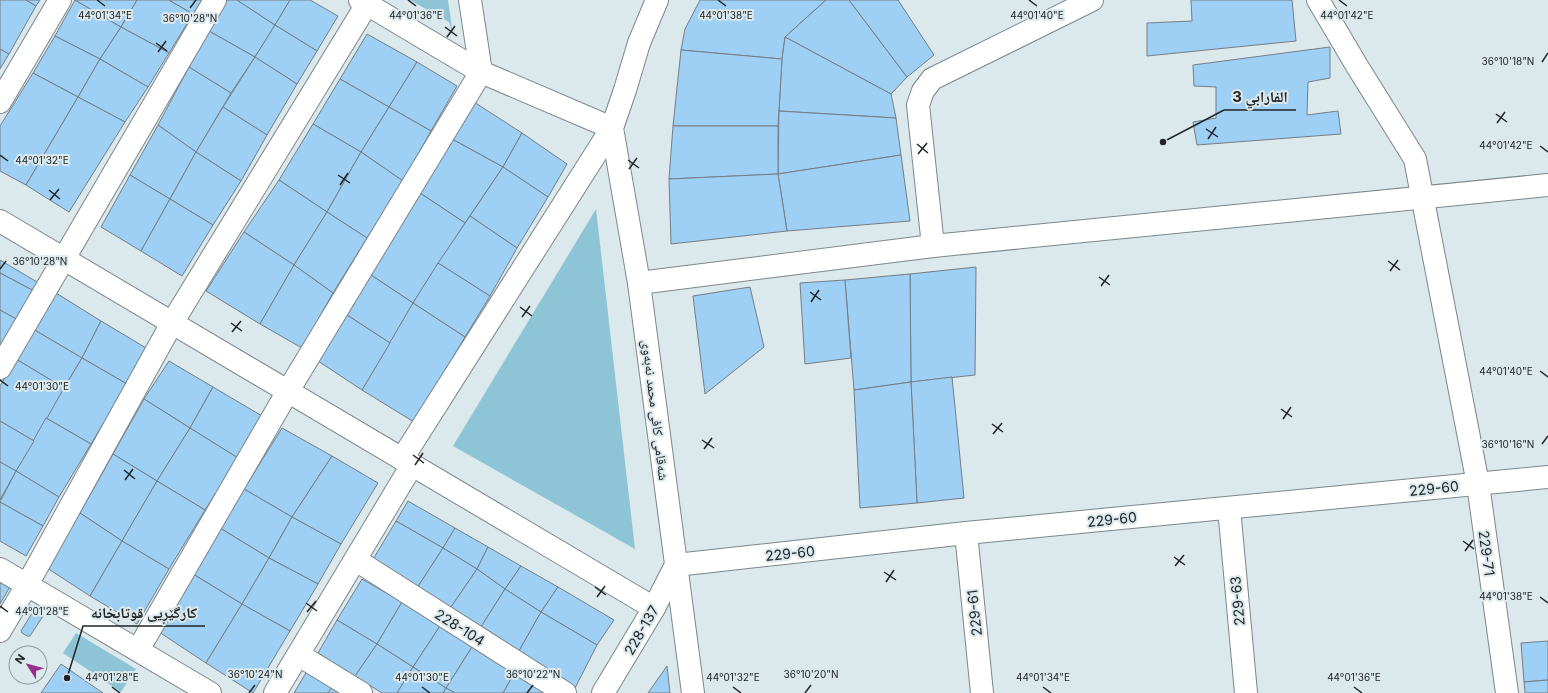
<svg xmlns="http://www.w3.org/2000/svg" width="1548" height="693" viewBox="0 0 1548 693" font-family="Inter,'Noto Naskh Arabic',sans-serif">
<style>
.green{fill:#8ec5d6}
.building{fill:#9ecff5;stroke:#757e85}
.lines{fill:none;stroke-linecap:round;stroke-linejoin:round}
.street-casing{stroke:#7b878b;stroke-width:24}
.secondary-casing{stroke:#7b878b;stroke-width:24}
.street{stroke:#fff;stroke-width:22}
.secondary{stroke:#fff;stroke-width:22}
.ticks{fill:none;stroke:#212527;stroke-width:1.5}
.labels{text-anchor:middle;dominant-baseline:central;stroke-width:4;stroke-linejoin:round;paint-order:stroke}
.street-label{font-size:14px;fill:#212527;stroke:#dbe8ec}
.ticks-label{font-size:10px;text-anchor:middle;fill:#212527;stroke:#dbe8ec;stroke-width:4;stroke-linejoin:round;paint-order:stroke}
.leader{fill:none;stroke:#212527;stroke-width:1.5}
.callout-dot{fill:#212527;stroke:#dbe8ec;stroke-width:1.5}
.callout-label{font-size:15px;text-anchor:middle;font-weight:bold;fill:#212527;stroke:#dbe8ec;stroke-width:4;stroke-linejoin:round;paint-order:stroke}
</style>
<rect width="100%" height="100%" fill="#dbe8ec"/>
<g class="green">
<path d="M410 0H448L453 35 449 22Z"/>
<path d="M596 209 635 549 453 446Z"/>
<path d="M76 633 136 669 121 692 63 653Z"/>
</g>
<g class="building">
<path d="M0 0H26L36 6 9 54 0 49Z"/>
<path d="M26 0H40L36 6Z"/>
<path d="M75 0 121 27 100 59 55 36Z"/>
<path d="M75 0H137L121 27Z"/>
<path d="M137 0H169L193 14 169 53 121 27Z"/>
<path d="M169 0H202L193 14Z"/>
<path d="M227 0H237L275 25 255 57 209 31Z"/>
<path d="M237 0H290L275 25Z"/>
<path d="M290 0H310L338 16 317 51 275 25Z"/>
<path d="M700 0H826L785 37 782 59 681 50 685 29Z"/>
<path d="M826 0H849L907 77 891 94 785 37Z"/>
<path d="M849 0H898L934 55 907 77Z"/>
<path d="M1191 0H1292L1296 41 1147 56V23L1192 21Z"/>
<path d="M275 25 317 51 297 84 255 57Z"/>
<path d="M121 27 169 53 148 87 100 59Z"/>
<path d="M209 31 255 57 231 93 189 67Z"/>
<path d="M367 34 417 62 389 107 340 79Z"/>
<path d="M55 36 100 59 78 97 33 73Z"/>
<path d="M785 37 891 94 896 118 779 111 782 59Z"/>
<path d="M1330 47V78L1308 82 1307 115 1338 111 1341 134 1197 145 1193 122 1216 118V87L1194 86 1193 65Z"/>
<path d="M0 49 9 54 0 69Z"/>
<path d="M681 50 782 59 778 126H673Z"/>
<path d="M255 57 297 84 267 135 223 107Z"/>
<path d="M100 59 148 87 125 122 78 97Z"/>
<path d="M417 62 457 86 431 131 389 107Z"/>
<path d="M189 67 231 93 196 152 158 125Z"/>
<path d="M33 73 78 97 26 185 0 171V126Z"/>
<path d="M340 79 389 107 361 152 313 124Z"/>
<path d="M78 97 125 122 69 212 26 185Z"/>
<path d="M474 102 522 133 503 167 452 139Z"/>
<path d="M223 107 267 135 241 181 196 152Z"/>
<path d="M389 107 431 131 403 181 361 152Z"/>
<path d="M779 111 896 118 901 155 778 174Z"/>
<path d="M313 124 361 152 327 212 279 180Z"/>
<path d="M158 125 196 152 170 199 130 175Z"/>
<path d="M673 126H778V174L669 179Z"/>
<path d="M522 133 567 164 548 197 503 167Z"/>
<path d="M452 139 503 167 465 223 420 193Z"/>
<path d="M196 152 241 181 213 225 170 199Z"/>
<path d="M361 152 403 181 367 238 327 212Z"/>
<path d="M901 155 910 221 787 231 778 174Z"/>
<path d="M503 167 548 197 517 248 470 216Z"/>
<path d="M778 174 787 231 671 244 669 179Z"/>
<path d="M130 175 170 199 141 251 101 227Z"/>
<path d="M279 180 327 212 294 265 244 232Z"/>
<path d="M420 193 465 223 413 303 371 275Z"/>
<path d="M170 199 213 225 182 276 141 251Z"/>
<path d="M327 212 367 238 333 293 294 265Z"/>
<path d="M470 216 517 248 490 296 438 263Z"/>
<path d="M244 232 294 265 260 324 206 291Z"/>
<path d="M0 260 37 282 34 291 0 273Z"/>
<path d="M438 263 490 296 465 337 413 303Z"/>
<path d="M294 265 333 293 302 348 260 324Z"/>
<path d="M976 267 975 375 911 382 910 274Z"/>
<path d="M0 273 34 291 18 320 0 310Z"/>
<path d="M910 274 911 382 854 390 845 280Z"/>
<path d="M371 275 413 303 390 343 347 315Z"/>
<path d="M845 280 851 358 805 364 800 283Z"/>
<path d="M750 287 764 347 705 394 693 296Z"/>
<path d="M56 293 101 321 82 358 33 329Z"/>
<path d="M413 303 465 337 414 422 362 390Z"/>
<path d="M0 310 18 320 0 348Z"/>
<path d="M347 315 390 343 362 390 318 361Z"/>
<path d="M101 321 146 348 127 384 82 358Z"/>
<path d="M33 329 82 358 64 388 16 359Z"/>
<path d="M82 358 127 384 91 444 46 418Z"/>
<path d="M16 359 64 388 34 441 0 421V386Z"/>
<path d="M169 361 213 387 190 428 144 399Z"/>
<path d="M952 377 964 498 917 503 911 382Z"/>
<path d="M911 382 917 503 860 508 854 390Z"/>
<path d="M213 387 262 416 238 458 190 428Z"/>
<path d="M144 399 190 428 157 481 113 454Z"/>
<path d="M46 418 91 444 59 497 16 471Z"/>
<path d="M0 421 34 441 16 471 0 462Z"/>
<path d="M190 428 238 458 205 510 157 481Z"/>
<path d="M282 428 332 456 292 517 244 489Z"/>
<path d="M113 454 157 481 122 541 80 513Z"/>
<path d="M332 456 378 483 341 544 292 517Z"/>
<path d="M0 462 16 471 0 500Z"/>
<path d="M16 471 59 497 43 526 0 502Z"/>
<path d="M157 481 205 510 169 569 122 541Z"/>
<path d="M244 489 292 517 269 558 220 528Z"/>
<path d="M408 501 455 528 443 548 396 521Z"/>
<path d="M0 502 43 526 26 556 0 541Z"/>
<path d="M80 513 122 541 90 596 47 568Z"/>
<path d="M292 517 341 544 318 584 269 558Z"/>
<path d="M396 521 443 548 417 588 372 561Z"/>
<path d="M220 528 269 558 242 604 193 574Z"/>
<path d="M455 528 488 547 477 569 443 548Z"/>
<path d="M122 541 169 569 137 624 90 596Z"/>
<path d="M488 547 521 566 505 589 477 569Z"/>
<path d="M443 548 477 569 449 610 417 588Z"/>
<path d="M269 558 318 584 290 631 242 604Z"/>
<path d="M521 566 558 587 541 612 505 589Z"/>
<path d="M477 569 505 589 479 630 449 610Z"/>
<path d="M193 574 242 604 206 663 159 632Z"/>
<path d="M0 578 11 585 0 604Z"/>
<path d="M362 579 402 602 377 644 337 620Z"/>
<path d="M558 587 614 620 597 645 541 612Z"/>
<path d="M505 589 541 612 519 651 479 630Z"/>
<path d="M402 602 440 626 413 667 377 644Z"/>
<path d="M242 604 290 631 253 693 206 663Z"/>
<path d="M34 610 39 612 43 616 30 636H27L22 633 21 631Z"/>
<path d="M541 612 597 645 574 690 519 651Z"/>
<path d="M337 620 377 644 355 676 318 653Z"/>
<path d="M440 626 472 647 446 688 413 667Z"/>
<path d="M1548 641V680L1524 682 1521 643Z"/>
<path d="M377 644 413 667 397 693H382L355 676Z"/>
<path d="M472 647 515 672 503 693H455L446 688Z"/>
<path d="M61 664 103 693H41Z"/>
<path d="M667 666 670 693H648Z"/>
<path d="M413 667 446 688 443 693H397Z"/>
<path d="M307 671 332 687 328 693H294Z"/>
<path d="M515 672 557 693H503Z"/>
<path d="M1548 680V693H1525L1524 682Z"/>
<path d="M332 687 343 693H328Z"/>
<path d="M446 688 455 693H443Z"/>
</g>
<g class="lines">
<defs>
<g id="street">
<path d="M360 0 481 72 612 128 402 459"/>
<path d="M1318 0 1357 66 1415 159 1478 484 1507 693"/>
<path d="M0 102 60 0"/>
<path d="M0 221 654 608"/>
<path d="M933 246 918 105 923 91 932 79 1092 0"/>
<path d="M639 283 933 246 1548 185"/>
<path d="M0 368 215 0"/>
<path d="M1229 508 1246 693"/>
<path d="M966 533 982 693"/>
<path d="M356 560 565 693"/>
<path d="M676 565 966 533 1548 477"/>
<path d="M0 569 210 693"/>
<path d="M0 631 27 585 172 323 367 4"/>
<path d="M138 650 288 391 481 72 470 0"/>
<path d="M299 655 361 693"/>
<path d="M275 693 412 465"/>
</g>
<g id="secondary">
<path d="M657 0 639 43 625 90 612 128 639 283 693 693"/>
<path d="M603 693 654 608 676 565"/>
</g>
</defs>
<use href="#street" class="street-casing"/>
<use href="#secondary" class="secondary-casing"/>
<use href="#street" class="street"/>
<use href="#secondary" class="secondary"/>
</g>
<path class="ticks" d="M97 0 105 6M408 0 416 6M718 0 726 6M1029 0 1037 6M1339 0 1347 6M190 8 196 0M445 27 457 36M447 37 455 26M156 43 167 51M158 52 166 41M1542 62 1548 53M1496 114 1507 122M1497 123 1505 112M1206 129 1218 137M1208 139 1216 127M917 144 928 153M1540 146 1548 152M918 154 927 143M0 155 8 161M628 160 639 168M629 169 637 158M338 175 350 183M340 185 348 173M49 190 60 199M50 200 59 189M1388 261 1400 270M0 269 6 261M1390 271 1398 260M1099 277 1110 285M1101 286 1109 275M810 292 821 300M811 302 819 290M520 307 532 316M522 317 530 306M231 323 242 331M232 332 241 321M1540 371 1548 377M0 380 8 386M1281 409 1292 417M1283 419 1291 407M992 424 1003 432M993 434 1002 423M702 440 714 448M1542 444 1548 436M704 449 712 438M413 455 424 463M415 465 423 453M124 470 135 479M125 480 133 469M1463 541 1474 549M1465 551 1473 540M1174 557 1185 565M1175 566 1184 555M884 572 896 580M886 582 894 570M595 587 606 595M597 597 605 586M1540 597 1548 603M306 603 317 611M0 606 8 612M307 612 316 601M112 687 120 693M422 687 430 693M733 687 741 693M1043 687 1051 693M1354 687 1362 693M249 693 255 685M527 693 533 685M805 693 811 685"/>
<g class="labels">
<g class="street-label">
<text transform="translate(656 410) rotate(83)">شەقامی کافی محمد نەبەوی</text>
<text transform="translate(1434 488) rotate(-6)">229-60</text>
<text transform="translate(1112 519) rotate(-6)">229-60</text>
<text transform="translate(790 553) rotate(-6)">229-60</text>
<text transform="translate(1487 553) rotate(82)">229-71</text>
<text transform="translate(1237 601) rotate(-95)">229-63</text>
<text transform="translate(974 613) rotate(-96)">229-61</text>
<text transform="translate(460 627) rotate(32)">228-104</text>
<text transform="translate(641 630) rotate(-60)">228-137</text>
</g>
</g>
<g class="ticks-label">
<text x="1347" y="19">44°01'42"E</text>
<text x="105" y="19">44°01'34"E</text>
<text x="416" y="19">44°01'36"E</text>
<text x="726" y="19">44°01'38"E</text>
<text x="1037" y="19">44°01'40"E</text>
<text x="190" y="22">36°10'28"N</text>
<text x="1508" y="65">36°10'18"N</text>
<text x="1506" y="149">44°01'42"E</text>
<text x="42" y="164">44°01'32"E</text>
<text x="40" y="265">36°10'28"N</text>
<text x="1506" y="375">44°01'40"E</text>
<text x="42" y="390">44°01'30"E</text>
<text x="1508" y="448">36°10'16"N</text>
<text x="1506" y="600">44°01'38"E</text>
<text x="42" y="615">44°01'28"E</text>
<text x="255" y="678">36°10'24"N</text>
<text x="533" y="678">36°10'22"N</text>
<text x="811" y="678">36°10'20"N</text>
<text x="112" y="681">44°01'28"E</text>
<text x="422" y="681">44°01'30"E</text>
<text x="733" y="681">44°01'32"E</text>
<text x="1043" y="681">44°01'34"E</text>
<text x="1354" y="681">44°01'36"E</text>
</g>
<path class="leader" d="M1163 142L1224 110H1296M67 678L83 626H205"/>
<g class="callout-dot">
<circle cx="1163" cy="142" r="4"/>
<circle cx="67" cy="678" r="4"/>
</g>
<g class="callout-label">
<text x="1260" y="102">الفارابي 3</text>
<text x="144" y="618">کارگێڕیی قوتابخانە</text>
</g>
<g transform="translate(28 665) rotate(306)"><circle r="19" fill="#dbe8ec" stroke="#919a9d"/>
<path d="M0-3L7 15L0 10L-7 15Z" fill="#982e91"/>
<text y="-6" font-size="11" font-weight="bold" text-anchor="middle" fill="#212527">N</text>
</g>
</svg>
